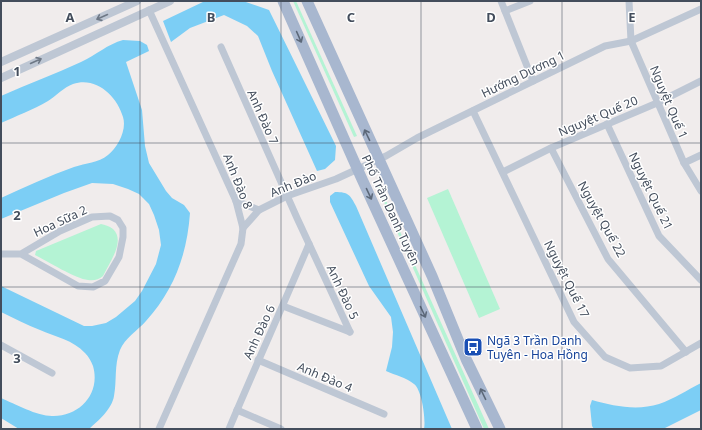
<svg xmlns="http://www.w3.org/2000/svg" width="702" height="430" viewBox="0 0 702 430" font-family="'Noto Sans',sans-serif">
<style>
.green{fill:#b4f3d4}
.water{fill:#7ccef5}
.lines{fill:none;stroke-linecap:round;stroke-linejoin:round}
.minor{stroke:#bec7d4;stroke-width:7}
.tertiary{stroke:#bec7d4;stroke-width:8}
.primary{stroke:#a8b7cf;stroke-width:11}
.oneway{stroke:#6e7886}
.oneway2{stroke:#5c6879}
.grid{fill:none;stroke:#434d5c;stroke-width:1;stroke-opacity:0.55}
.labels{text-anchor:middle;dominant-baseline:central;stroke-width:3;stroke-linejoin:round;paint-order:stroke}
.street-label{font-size:12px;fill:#434d5c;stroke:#fff}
.transit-label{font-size:12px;fill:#164399;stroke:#fff;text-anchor:start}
.grid-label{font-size:13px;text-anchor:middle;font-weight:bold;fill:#434d5c;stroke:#fff;stroke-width:3;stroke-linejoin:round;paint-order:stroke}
</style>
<rect width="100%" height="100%" fill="#f0ecec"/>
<g class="green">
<path d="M293 1H296L357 136 354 137Z"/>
<path d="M376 184 379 185 489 429H484Z"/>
<path d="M448 189 500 309 479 318 427 198Z"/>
<path d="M101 224C105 225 109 226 113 229 126 241 109 263 103 276 98 280 94 281 88 280 76 279 47 261 35 255L36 251Z"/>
</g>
<g class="water">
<path d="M205 1H243L269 10 336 146 335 160 325 169 317 171 272 71 258 36 247 26 224 15 190 28 171 42 163 21Z"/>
<path d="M123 40 140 41 147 45 149 51 126 62 142 110 145 146 149 163 166 191 172 198 184 205 190 213C187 255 174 290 146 321 137 331 125 338 120 350 114 365 117 381 114 396 112 409 98 421 89 429H19L1 418V398C15 404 37 416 52 416 79 417 101 394 93 366 91 361 89 357 85 353 73 340 56 337 40 330 27 325 14 318 1 312V286L84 326H92L106 323 116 317 135 301 142 291 156 264 161 245 159 230 154 215 149 204 139 194 128 189 113 184 92 183 64 193 1 219V198C25 187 49 176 74 167 86 163 98 163 108 155 118 147 127 130 123 117 117 96 96 76 73 84 64 87 56 96 48 101 33 110 16 116 1 123V96C28 84 55 74 81 62 96 55 108 44 123 40Z"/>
<path d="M335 192C349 192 350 195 356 206L452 429H424C426 420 422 390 414 384 407 378 395 375 386 371L392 347 393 332 391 317 369 286 330 202V196Z"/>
<path d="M701 383V410L663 429H594L592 426 590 406 592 400C613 406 637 411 659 404 674 399 687 390 701 383Z"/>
</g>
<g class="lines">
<g class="minor">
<path d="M501 1 533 81"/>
<path d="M629 1 631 41 684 163 701 191"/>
<path d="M149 10 236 201 243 228 241 244 159 429"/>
<path d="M505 11 530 1"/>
<path d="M221 47 297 218 350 332"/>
<path d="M473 111 574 322 605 357 630 368 661 366 701 343"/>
<path d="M607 124 659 236 701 280"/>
<path d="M551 148 608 259 686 352"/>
<path d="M684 163 701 155"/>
<path d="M503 172 551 148 657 103 701 81"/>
<path d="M236 201 259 210"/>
<path d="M243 228 259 210 287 196 336 179 386 156 417 138 605 46 631 41 701 9"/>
<path d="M1 254H21L60 231 92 217 110 216 118 220 123 228V237L119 257 105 281 93 287 78 286 21 254"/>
<path d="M283 306 350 332"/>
<path d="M1 345 52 373"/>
<path d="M258 360 384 414"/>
<path d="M237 410 281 429"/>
<path d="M229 429C255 367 283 306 309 244"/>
</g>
<g class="tertiary">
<path d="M1 62 137 1"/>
<path d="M1 78 170 1"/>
</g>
<g class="primary">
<path d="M283 1 361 177 477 429"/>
<path d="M307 1 432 276 466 359 500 429"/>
</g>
</g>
<defs><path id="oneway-shaft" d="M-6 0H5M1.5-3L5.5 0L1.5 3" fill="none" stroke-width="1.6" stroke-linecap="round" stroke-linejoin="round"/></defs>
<g class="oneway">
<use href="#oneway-shaft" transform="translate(102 17) rotate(156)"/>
<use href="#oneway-shaft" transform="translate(36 61) rotate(-24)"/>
</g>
<g class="oneway2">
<use href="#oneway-shaft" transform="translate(299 37) rotate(66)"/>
<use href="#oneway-shaft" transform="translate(367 135) rotate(-116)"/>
<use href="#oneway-shaft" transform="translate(369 194) rotate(65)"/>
<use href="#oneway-shaft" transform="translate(423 312) rotate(65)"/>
<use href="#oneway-shaft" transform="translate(483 394) rotate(-116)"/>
</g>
<path class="grid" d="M140 1V429M281 1V429M421 1V429M562 1V429M1 143H701M1 287H701"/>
<defs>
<symbol id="bus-square" viewBox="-11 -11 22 22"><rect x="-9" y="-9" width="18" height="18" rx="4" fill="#1a4fb4" stroke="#fff"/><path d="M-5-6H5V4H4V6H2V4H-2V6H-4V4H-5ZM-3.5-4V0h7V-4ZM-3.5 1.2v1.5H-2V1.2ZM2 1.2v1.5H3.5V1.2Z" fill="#fff"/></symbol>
</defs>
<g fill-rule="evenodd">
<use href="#bus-square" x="462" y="336" width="22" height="22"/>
</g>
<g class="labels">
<g class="street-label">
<text transform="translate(523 74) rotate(-26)">Hướng Dương 1</text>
<text transform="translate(669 102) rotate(67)">Nguyệt Quế 1</text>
<text transform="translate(598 116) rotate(-23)">Nguyệt Quế 20</text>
<text transform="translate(263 117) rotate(66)">Anh Đào 7</text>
<text transform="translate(238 181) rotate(68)">Anh Đào 8</text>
<text transform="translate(293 184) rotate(-22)">Anh Đào</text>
<text transform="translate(651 191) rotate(64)">Nguyệt Quế 21</text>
<text transform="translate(391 210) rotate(65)">Phố Trần Danh Tuyên</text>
<text transform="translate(602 219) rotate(61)">Nguyệt Quế 22</text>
<text transform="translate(60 221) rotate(-25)">Hoa Sữa 2</text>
<text transform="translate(567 279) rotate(63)">Nguyệt Quế 17</text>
<text transform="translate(343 292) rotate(65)">Anh Đào 5</text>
<text transform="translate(259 332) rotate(-65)">Anh Đào 6</text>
<text transform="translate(325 377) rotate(23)">Anh Đào 4</text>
</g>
<g class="transit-label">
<text x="487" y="340">Ngã 3 Trần Danh<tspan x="487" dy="14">Tuyên - Hoa Hồng</tspan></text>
</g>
</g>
<g class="grid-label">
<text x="70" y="22">A</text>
<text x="211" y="22">B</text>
<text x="351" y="22">C</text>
<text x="491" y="22">D</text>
<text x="632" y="22">E</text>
<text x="17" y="76">1</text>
<text x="17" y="220">2</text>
<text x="17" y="363">3</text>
</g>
<rect width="702" height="430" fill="none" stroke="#434d5c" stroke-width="4"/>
</svg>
